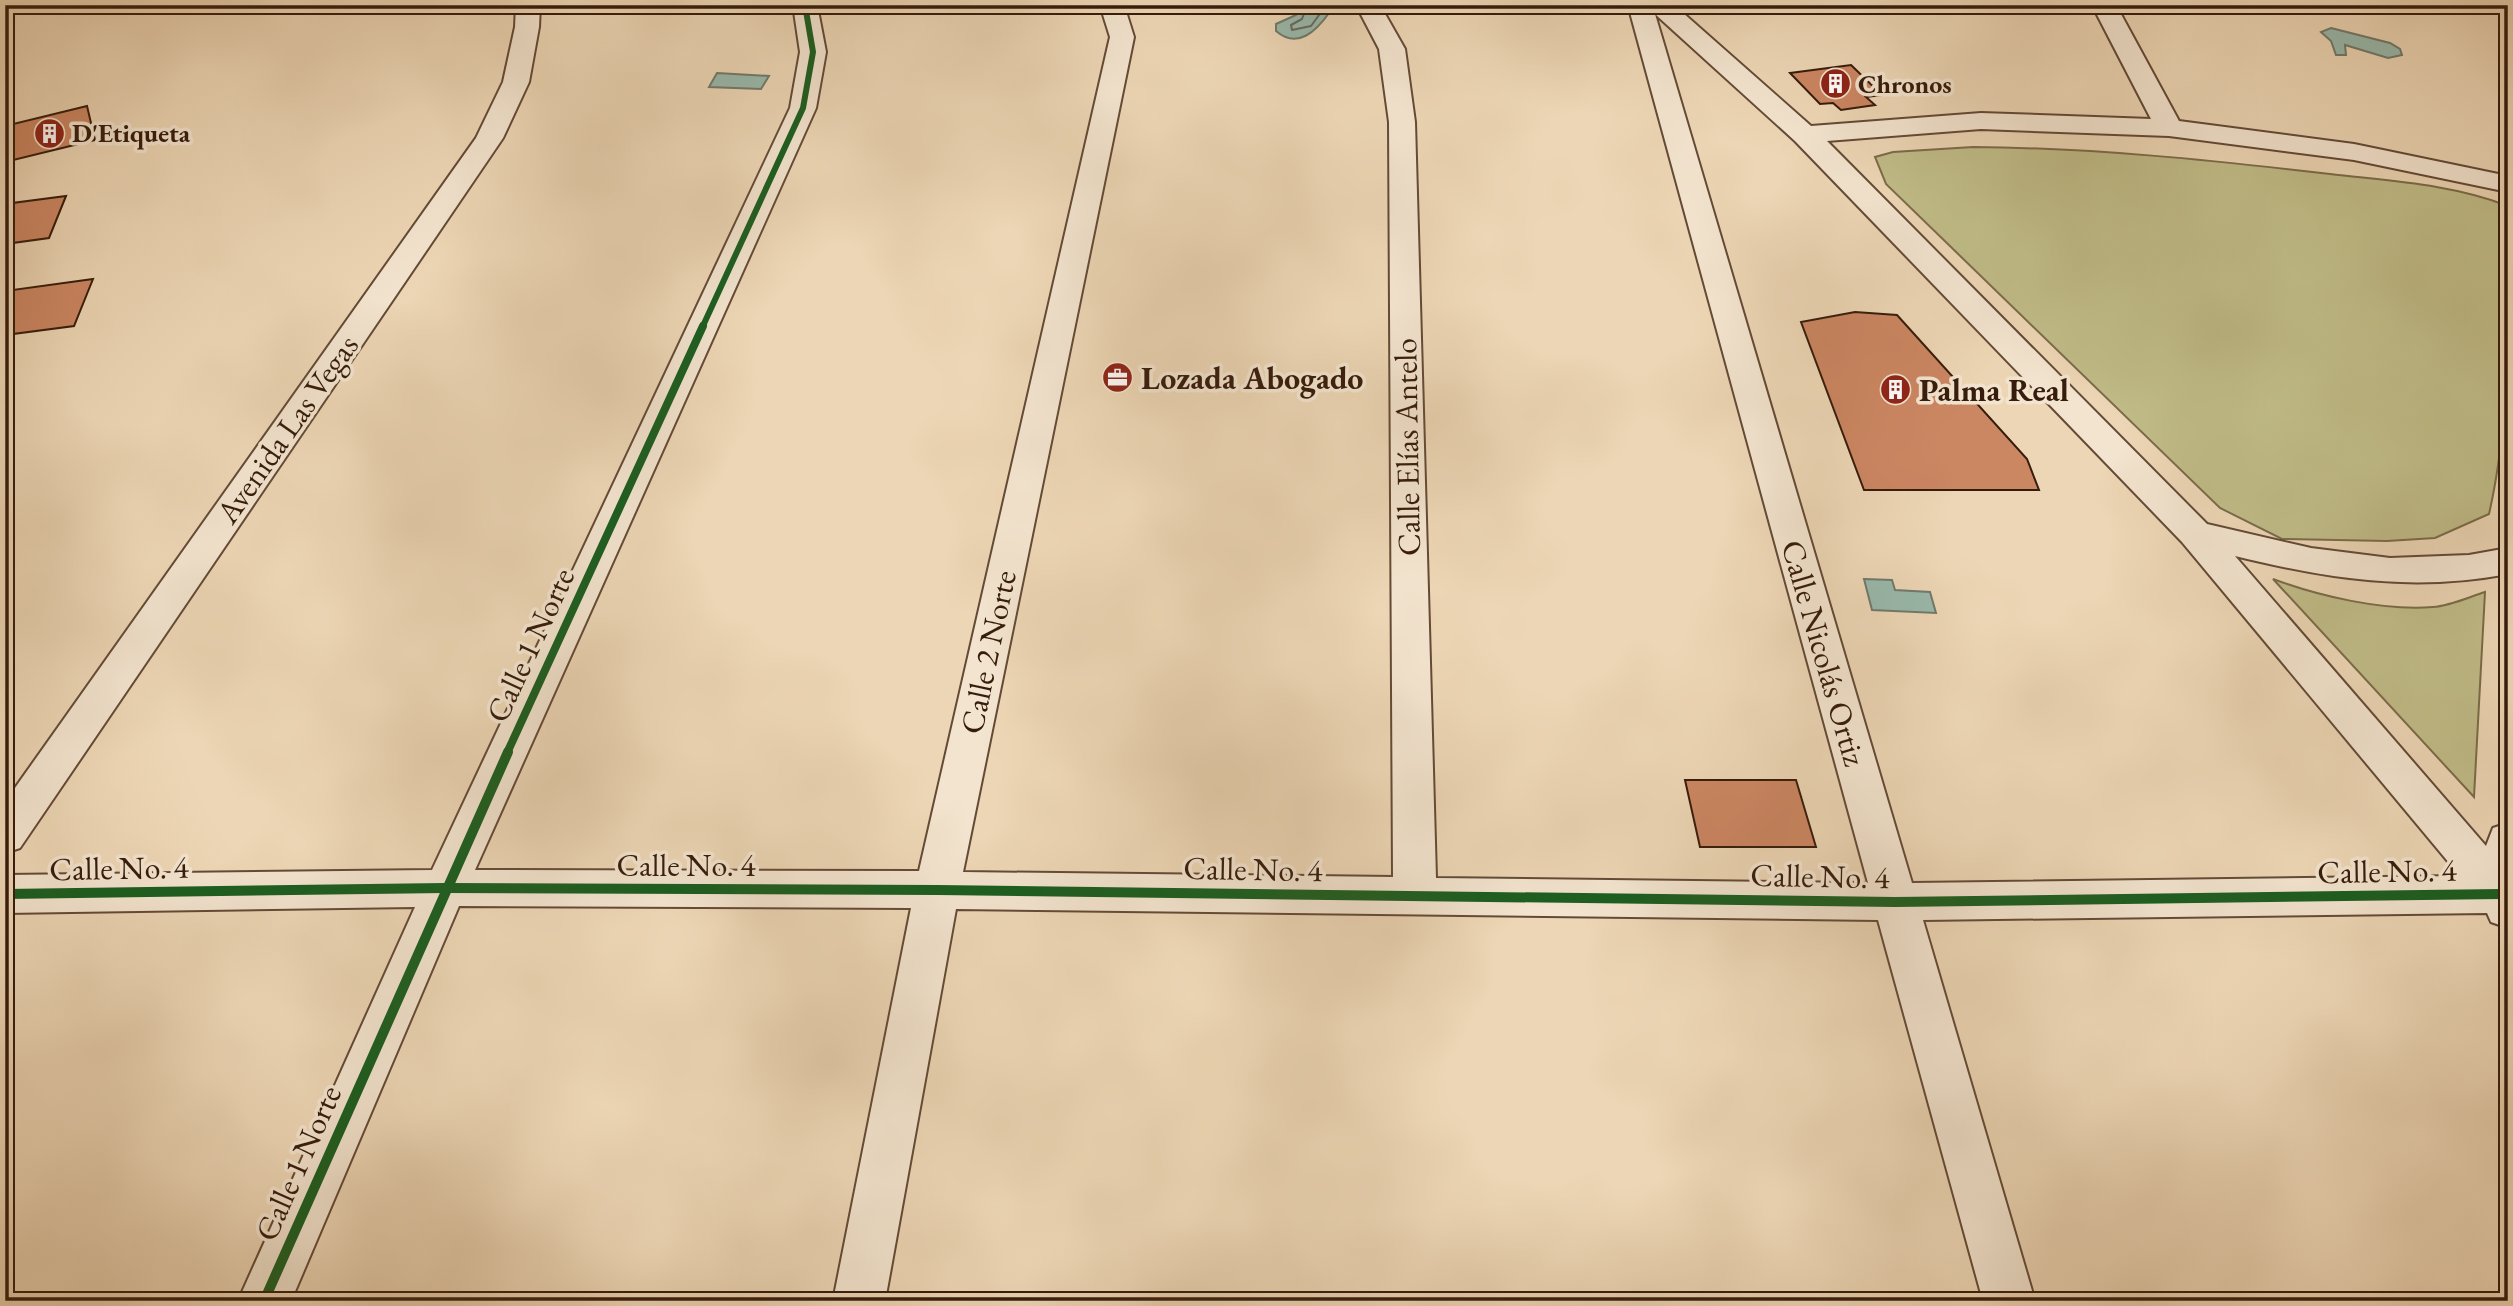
<svg xmlns="http://www.w3.org/2000/svg" width="2513" height="1306" viewBox="0 0 2513 1306" font-family="'EB Garamond',serif">
<style>
.green{fill:#c0bc88;stroke:#7b6c4a;stroke-width:2}
.water{fill:#99b9ac;stroke:#717a6c;stroke-width:2}
.lines{fill:none;stroke-linecap:round;stroke-linejoin:round}
.shore{stroke:#686a5c;stroke-width:2}
.building{fill:#cb8662;stroke:#361c0c;stroke-width:2}
.street-casing{stroke:#644a36;stroke-width:4}
.street{fill:#f3e4cf;fill-rule:evenodd}
.cycleway-far2-casing{stroke:#f3e4cf;stroke-width:10}
.cycleway-far1-casing{stroke:#f3e4cf;stroke-width:12}
.cycleway-casing{stroke:#f3e4cf;stroke-width:15}
.cycleway-far2{stroke:#1b5e20;stroke-width:6}
.cycleway-far1{stroke:#1b5e20;stroke-width:8}
.cycleway{stroke:#1b5e20;stroke-width:10}
.labels{text-anchor:middle;dominant-baseline:central;stroke-width:7;stroke-linejoin:round;paint-order:stroke}
.far-poi-label{font-size:26px;font-weight:bold;fill:#361c0c;stroke:#f3e4cf;text-anchor:start}
.poi-label{font-size:32px;font-weight:bold;fill:#361c0c;stroke:#f3e4cf;text-anchor:start}
.street-label{font-size:32px;fill:#361c0c;stroke:#f3e4cf}
</style>
<rect width="100%" height="100%" fill="#edd6b5"/>
<filter id="stains"><feTurbulence type="fractalNoise" baseFrequency=".00286" numOctaves="4"/><feColorMatrix values="0 0 0 0 .2 0 0 0 0 .09 0 0 0 0 .02 0 0 0 .5 -.17"/></filter>
<radialGradient id="worn" r=".72"><stop offset=".6" stop-color="#630" stop-opacity="0"/><stop offset="1" stop-color="#630" stop-opacity=".3"/></radialGradient>
<g class="green">
<path d="M1973 147C2093 148 2211 160 2330 174 2389 181 2452 184 2508 206 2508 309 2512 413 2489 514L2435 538 2387 541 2282 539 2220 508 1886 184 1875 157 1893 152Z"/>
<path d="M2273 579C2319 596 2382 611 2433 607 2450 606 2469 597 2485 592L2474 797Z"/>
</g>
<g class="water">
<path d="M1301 5H1327L1329 13C1317 30 1298 50 1276 31V24L1296 15Z"/>
<path d="M2331 28 2390 43 2400 49 2402 55 2388 58 2345 45 2346 55H2336L2331 41 2321 32Z"/>
<path d="M717 73 769 76 761 89 709 87Z"/>
<path d="M1864 579 1892 580 1895 590 1930 592 1936 613 1872 610Z"/>
</g>
<g class="lines">
<path class="shore" d="M1307 5 1302 19 1291 25 1292 30 1311 26 1322 11V5"/>
</g>
<g class="building">
<path d="M1851 65 1882 95 1866 97 1875 105 1841 110 1833 103 1820 104 1790 73Z"/>
<path d="M87 106 95 140 5 162V126Z"/>
<path d="M66 196 49 238 5 244V204Z"/>
<path d="M93 279 74 326 5 335V291Z"/>
<path d="M1855 312 1897 315 2027 459 2039 490H1864L1801 322Z"/>
<path d="M1685 780H1796L1816 847H1700Z"/>
</g>
<g class="lines">
<defs>
<g id="street">
<path d="M516 5H540L539 27 529 82 503 138 20 848 5 853V802L476 138 503 82 515 27Z"/>
<path d="M793 5H817L826 52 816 108 475 870 919 871 1110 37 1100 5H1124L1134 37 963 872 1393 877 1389 122 1379 49 1356 5H1380L1405 49 1415 122 1436 878 1868 883 1628 5H1674L1811 126 1981 113 2151 119 2092 5H2116L2179 121 2354 144 2508 176V192L2354 160 2169 136 1981 129 1827 141 2207 524 2311 548 2390 558 2469 555 2508 548V574C2412 592 2329 579 2235 556L2486 846 2493 828 2508 823V928L2491 922 2487 913 1923 920 2035 1301H1983L1878 920 956 909 885 1301H833L911 908 459 906 291 1301H238L415 907 5 913V875L432 870 790 108 800 52ZM1655 14 1795 141 2182 542 2460 876 1912 883Z"/>
</g>
</defs>
<use href="#street" class="street-casing"/>
<use href="#street" class="street"/>
<defs>
<path id="cycleway-far2" d="M702 328 803 108 813 52 805 5"/>
<path id="cycleway-far1" d="M507 753 703 326"/>
<g id="cycleway">
<path d="M5 894 445 888 937 890 1895 902 2501 894"/>
<path d="M264 1301 508 752"/>
</g>
</defs>
<use href="#cycleway-far2" class="cycleway-far2-casing"/>
<use href="#cycleway-far1" class="cycleway-far1-casing"/>
<use href="#cycleway" class="cycleway-casing"/>
<use href="#cycleway-far2" class="cycleway-far2"/>
<use href="#cycleway-far1" class="cycleway-far1"/>
<use href="#cycleway" class="cycleway"/>
</g>
<defs>
<symbol id="building-disc" viewBox="-11 -11 22 22"><circle r="9.5" fill="#8f2418" stroke="#f3e4cf"/><path d="M-4-6H4V6H1V3H-1V6H-4ZM-2.5-4.3h1.7v1.8h-1.7ZM.8-4.3h1.7v1.8H.8ZM-2.5-1h1.7V.8h-1.7ZM.8-1h1.7V.8H.8Z" fill="#fff"/></symbol>
<symbol id="office-disc" viewBox="-11 -11 22 22"><circle r="9.5" fill="#8f2418" stroke="#f3e4cf"/><path d="M-6-3h4V-5.5h4V-3h4V5H-6ZM-1-4.5V-3h2v-1.5ZM-6 0V1H6V0Z" fill="#fff"/></symbol>
</defs>
<g fill-rule="evenodd">
<use href="#building-disc" x="1818" y="66" width="35" height="35"/>
<use href="#building-disc" x="32" y="116" width="35" height="35"/>
<use href="#office-disc" x="1100" y="360" width="35" height="35"/>
<use href="#building-disc" x="1878" y="372" width="35" height="35"/>
</g>
<g class="labels">
<g class="far-poi-label">
<text x="1858" y="84">Chronos</text>
<text x="72" y="133">D'Etiqueta</text>
</g>
<g class="poi-label">
<text x="1141" y="378">Lozada Abogado</text>
<text x="1919" y="390">Palma Real</text>
</g>
<g class="street-label">
<text transform="translate(287 429) rotate(-55)">Avenida Las Vegas</text>
<text transform="translate(1407 447) rotate(-91)">Calle Elías Antelo</text>
<text transform="translate(530 645) rotate(-65)">Calle 1 Norte</text>
<text transform="translate(988 652) rotate(-78)">Calle 2 Norte</text>
<text transform="translate(1824 653) rotate(74)">Calle Nicolás Ortiz</text>
<text x="686" y="865">Calle No. 4</text>
<text transform="translate(119 868) rotate(-1)">Calle No. 4</text>
<text transform="translate(1253 869) rotate(1)">Calle No. 4</text>
<text transform="translate(2387 871) rotate(-1)">Calle No. 4</text>
<text transform="translate(1820 876) rotate(1)">Calle No. 4</text>
<text transform="translate(298 1163) rotate(-66)">Calle 1 Norte</text>
</g>
</g>
<rect width="2513" height="1306" fill="none" stroke="#edd6b5" stroke-width="28"/>
<rect x="7" y="7" width="2499" height="1292" fill="none" stroke="#361c0c" stroke-width="3.5"/>
<rect x="14" y="14" width="2485" height="1278" fill="none" stroke="#361c0c" stroke-width="2"/>
<rect width="100%" height="100%" filter="url(#stains)"/>
<rect width="100%" height="100%" fill="url(#worn)"/>
</svg>
